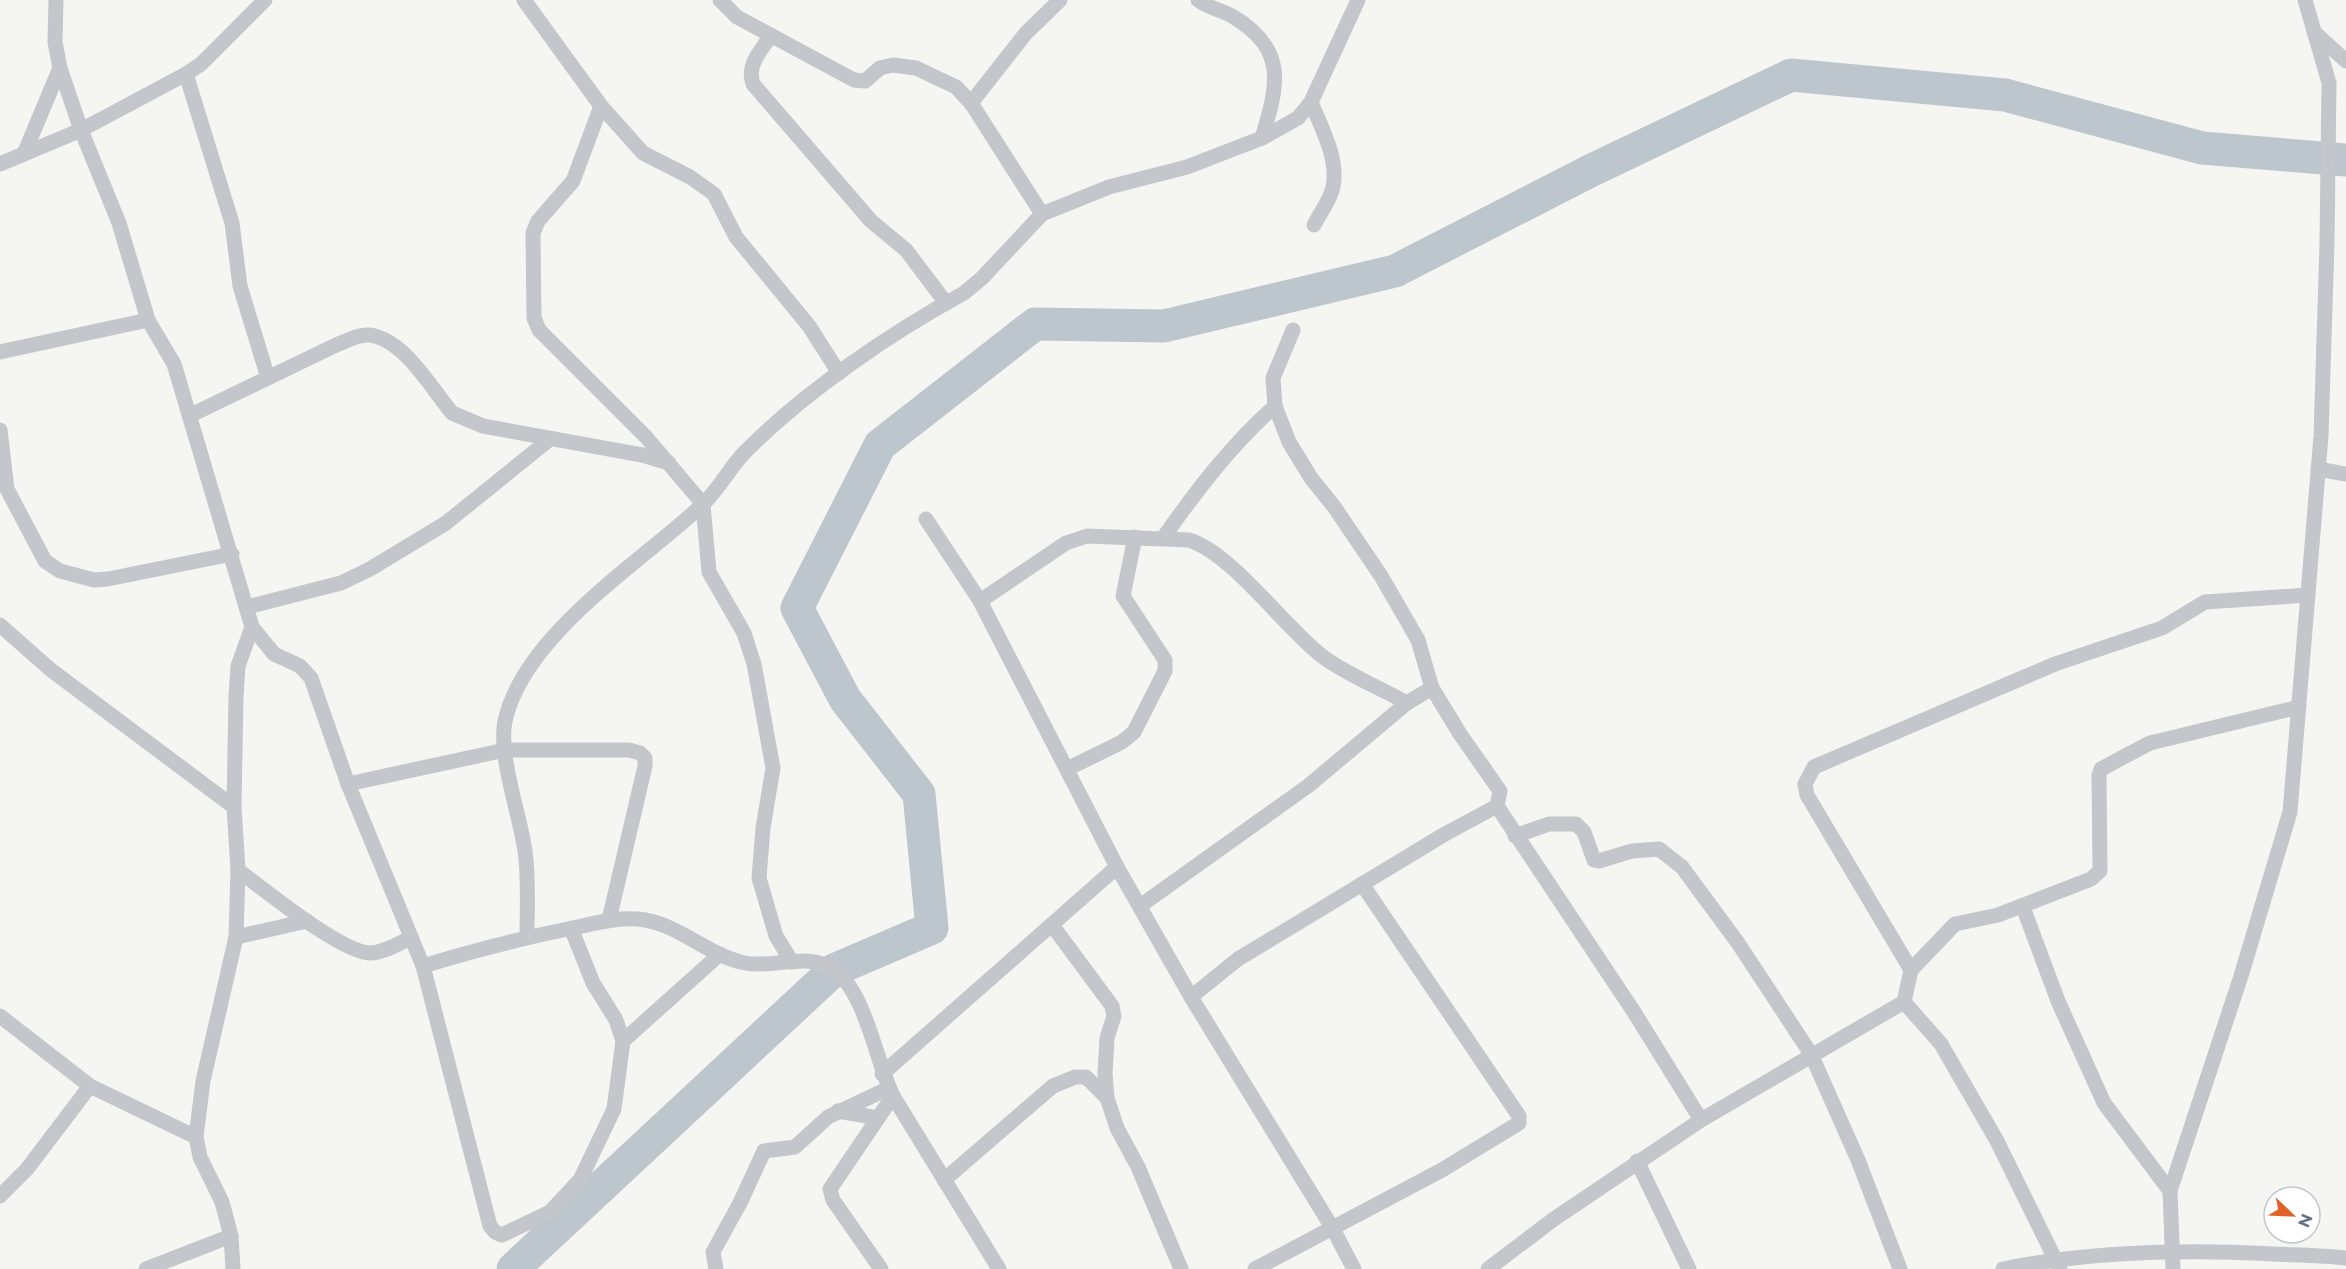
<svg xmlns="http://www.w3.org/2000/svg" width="2346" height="1269" viewBox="0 0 2346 1269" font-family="Montserrat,sans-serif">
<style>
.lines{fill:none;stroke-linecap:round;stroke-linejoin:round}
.river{stroke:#bcc6cc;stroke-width:33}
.street{stroke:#c3c6ca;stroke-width:15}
</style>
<rect width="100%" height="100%" fill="#f5f6f2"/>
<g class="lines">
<path class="river" d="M513 1269 834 970 932 928 919 794 845 699 797 608 880 445 1035 324 1164 326 1395 271 1590 171 1791 75 2005 95 2202 148 2346 160"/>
<g class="street">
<path d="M56 0 55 42 60 68 81 130 119 223 148 320 174 364 252 627 238 666 236 696 234 807 238 870 236 937 203 1081 196 1137 200 1157 222 1202 231 1236 233 1269"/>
<path d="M524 0 601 106 643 153 690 177 714 194 736 237 809 326 839 373"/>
<path d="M720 0 737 17 854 80 865 81 880 68 893 65 916 68 956 87 971 103 1042 214"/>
<path d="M1198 0C1208 8 1221 10 1232 16 1288 49 1278 85 1262 138"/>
<path d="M2314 32 2346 61"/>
<path d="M771 35C761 51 746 65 753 84L871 221 906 250 946 303"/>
<path d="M186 74 232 223 240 286 268 378"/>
<path d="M1311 102C1321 127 1339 159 1333 187 1330 201 1320 213 1314 225"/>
<path d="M971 103 1026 33 1060 0"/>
<path d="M601 106 573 181 538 221 533 233 534 318 539 330 646 437 703 504 709 572 744 633 754 664 773 768 763 828 759 878 776 936 792 962"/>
<path d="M24 154 60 68"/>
<path d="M0 164 81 130 186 74 201 64 265 0"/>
<path d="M0 352 148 320"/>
<path d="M191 415 334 346C345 342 357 334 369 335 403 338 432 389 452 413L483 426 642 455 669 463"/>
<path d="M0 430 7 489 45 561 60 571 94 580 108 579 232 554"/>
<path d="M2318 469 2346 474"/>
<path d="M926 519 980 601 1117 867 1191 997 1333 1229 1354 1269"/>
<path d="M1163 538C1197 490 1231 445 1275 406"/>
<path d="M980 601 1066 543 1087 536 1189 540C1233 554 1284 627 1322 656 1347 675 1379 687 1407 703"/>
<path d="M247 607 341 583 370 569 446 523 550 439"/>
<path d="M0 625 51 670 234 807"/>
<path d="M252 627 274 654 300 666 311 678 348 784 423 966 490 1226 495 1232 502 1235 550 1212 580 1180 614 1109 623 1041 616 1020 593 983 571 928"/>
<path d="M1067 769 1122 742 1134 732 1165 671V660L1123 596 1135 537"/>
<path d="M348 784 505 750H629L640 753 645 758V766L609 920"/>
<path d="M1497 806 1634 1012 1701 1120"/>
<path d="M1515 836 1549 824H1576L1584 832 1594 860 1599 861 1632 851 1659 849 1682 867 1738 943 1811 1054 1858 1160 1900 1269"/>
<path d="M238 870C263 889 343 954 371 953 385 952 398 944 410 938"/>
<path d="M1140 906 1308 786 1407 703 1432 688"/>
<path d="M2023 907 2058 1001 2104 1103 2170 1191"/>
<path d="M1052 925 1112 1006 1114 1016 1107 1038 1105 1074 1107 1098 1117 1128 1138 1167 1181 1269"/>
<path d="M236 937 307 921"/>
<path d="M527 937C527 908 529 879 525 851 520 815 498 755 505 721 524 635 640 563 701 506 718 491 728 470 744 453 803 393 889 334 964 293L982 278 1042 214 1109 187 1187 167 1262 138 1298 118 1311 102 1358 0"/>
<path d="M423 966C473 951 522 938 573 928 596 923 622 916 645 920 681 926 709 956 745 963 774 969 808 951 834 970 866 992 876 1062 893 1096L999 1269"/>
<path d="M1911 970 1807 795 1805 784 1814 767 2055 664 2162 628 2205 602 2308 595"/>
<path d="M1191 997 1238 959 1445 834 1497 806 1500 791 1460 734 1432 688 1418 640 1381 576 1335 508 1311 478 1289 442 1275 406 1273 378 1293 330"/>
<path d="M1904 1002 1941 1044 1997 1141 2060 1269"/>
<path d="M0 1016 90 1086 196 1137"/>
<path d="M623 1041 720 954"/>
<path d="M882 1074 1117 867"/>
<path d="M838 1111 878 1118"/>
<path d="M1637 1161 1689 1269"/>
<path d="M944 1180 1053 1086 1075 1077H1086L1107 1098"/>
<path d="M0 1196 27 1169 90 1086"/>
<path d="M146 1269 231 1236"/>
<path d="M716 1269 713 1252 740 1203 764 1151 795 1147 828 1117 889 1088"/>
<path d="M881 1269 833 1200 830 1189 893 1096"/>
<path d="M1255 1269 1442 1170 1519 1123V1116L1362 884"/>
<path d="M1488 1269 1554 1219 1701 1120 1904 1002 1911 970 1955 924 1998 915 2091 879 2100 871 2099 775 2101 769 2150 743 2299 707"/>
<path d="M2003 1269C2091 1251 2183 1249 2273 1254 2297 1255 2322 1255 2346 1258"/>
<path d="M2173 1269 2170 1191 2241 976 2290 812 2321 436 2327 243 2329 83 2305 0"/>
</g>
</g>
<g transform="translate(2292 1215) rotate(113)"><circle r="28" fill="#ffffff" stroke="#c1c7cd" stroke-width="1.5"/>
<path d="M0-4.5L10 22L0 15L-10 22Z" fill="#e16226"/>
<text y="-9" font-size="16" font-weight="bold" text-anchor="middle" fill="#657383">N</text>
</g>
</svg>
